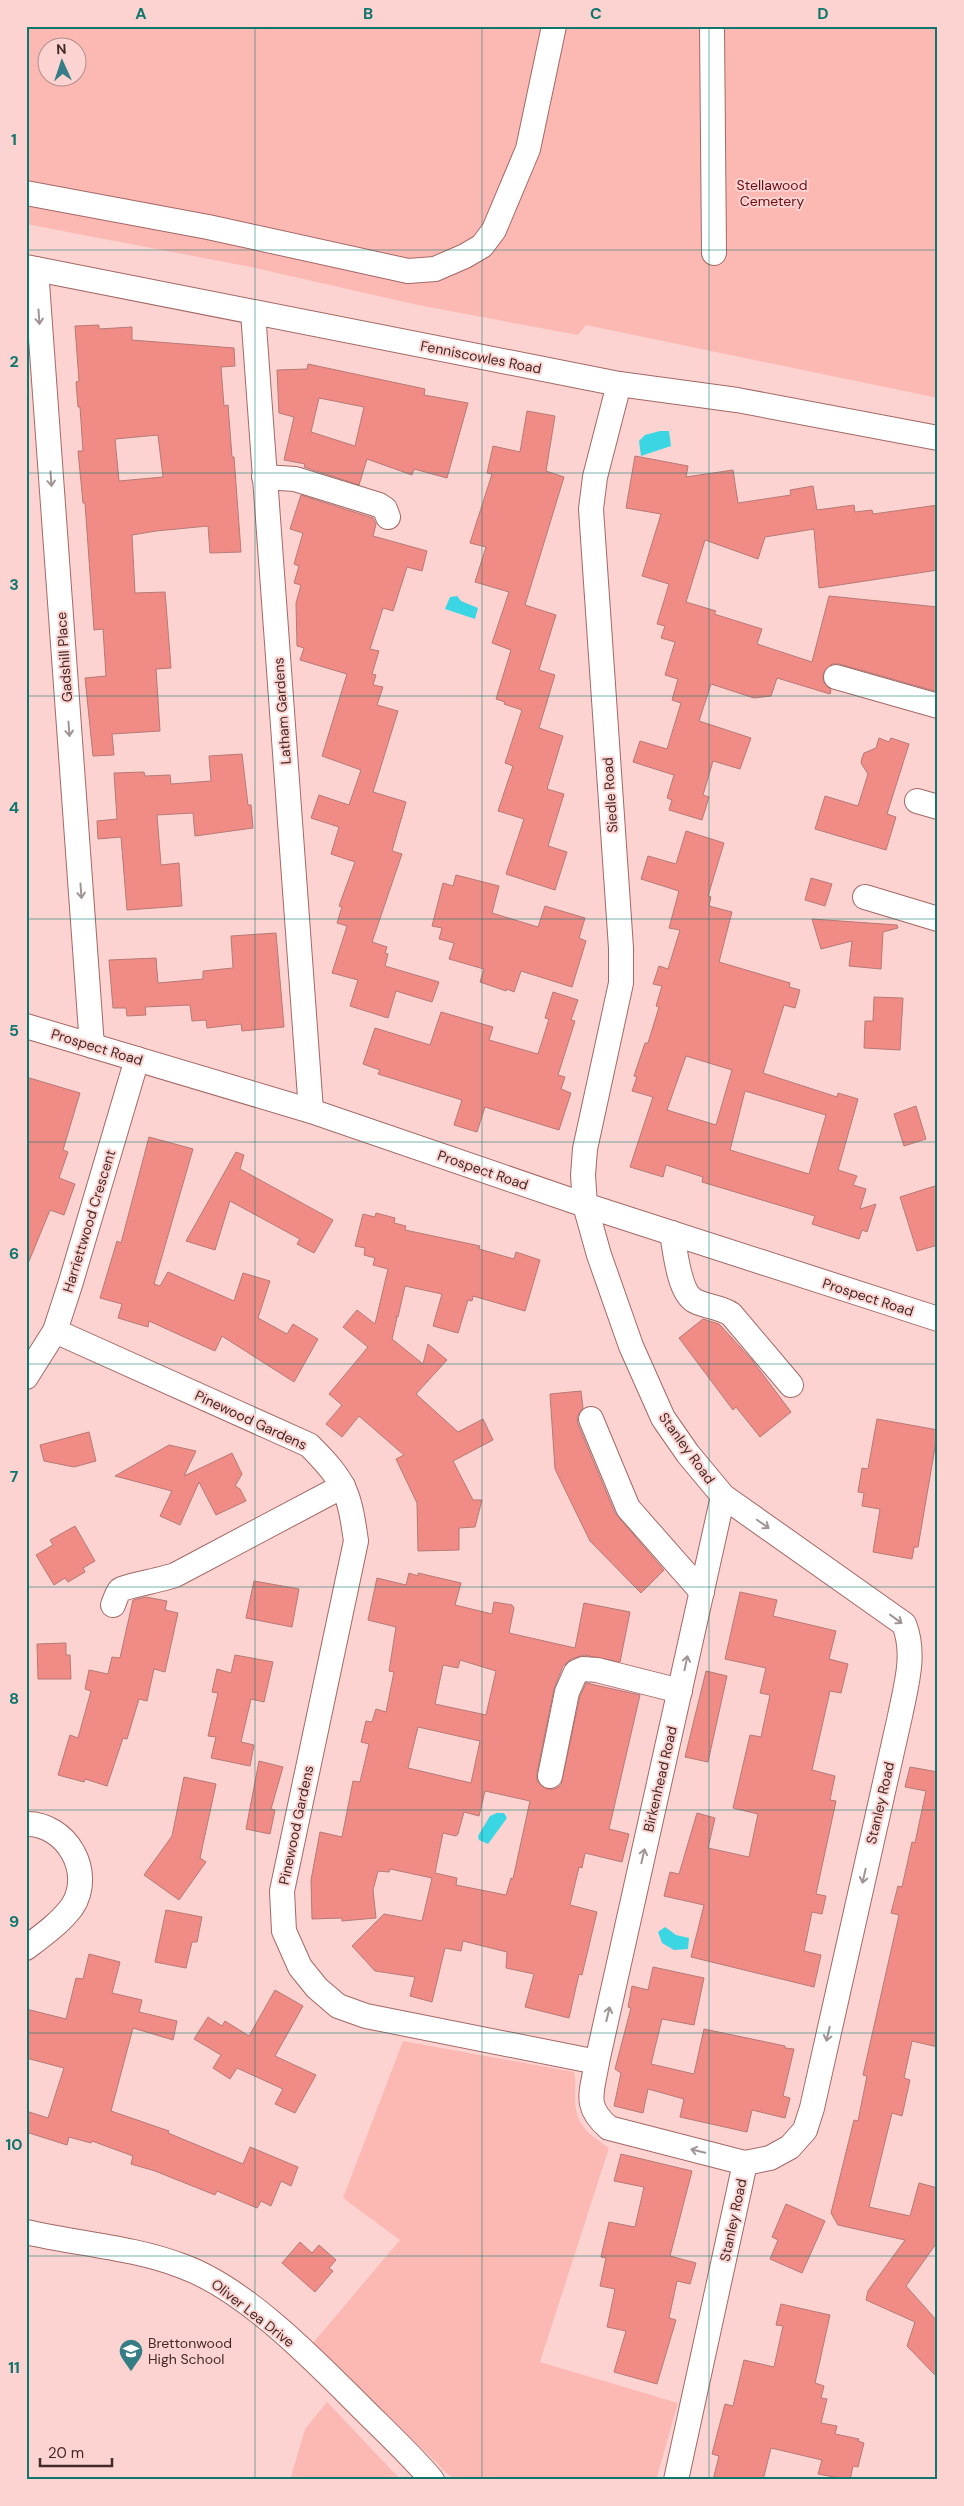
<svg xmlns="http://www.w3.org/2000/svg" width="964" height="2506" viewBox="0 0 964 2506" font-family="'DM Sans',sans-serif">
<style>
.green{fill:#fcb9b4;fill-rule:evenodd}
.water{fill:#3bd6e3}
.building{fill:#f08b86;stroke:#b77a76;fill-rule:evenodd}
.lines{fill:none;stroke-linecap:round;stroke-linejoin:round}
.minor-casing{stroke:#a46865;stroke-width:26}
.minor{stroke:#fff;stroke-width:24}
.oneway{stroke:#a19494}
.grid{fill:none;stroke:#0f766e;stroke-width:1;stroke-opacity:0.55}
.labels{text-anchor:middle;dominant-baseline:central;stroke-width:4;stroke-linejoin:round;paint-order:stroke}
.park-label{font-size:14px;fill:#690e15;stroke:#fcd3d0}
.street-label{font-size:14px;fill:#432a28;stroke:#fcd3d0}
.poi-label{font-size:14px;fill:#432a28;stroke:#fcd3d0;text-anchor:start}
.neatline{fill:none;stroke:#0f766e;stroke-width:2}
.grid-label{font-size:16px;text-anchor:middle;font-weight:bold;fill:#0f766e}
</style>
<rect width="100%" height="100%" fill="#fcd3d0"/>
<g class="green">
<path d="M26 26H938V398L586 325 578 335 418 305 251 267 26 224ZM48 48H78V78H48Z"/>
<path d="M403 2041 574 2072C576 2080 575 2087 575 2096 575 2125 586 2132 609 2148L540 2362 678 2403 656 2480H454L313 2343 400 2240 343 2198Z"/>
<path d="M327 2402 401 2480H290L305 2429Z"/>
</g>
<g class="water">
<path d="M660 431H669L671 446 641 456 639 441 645 435Z"/>
<path d="M457 596 461 601 478 608 475 619 445 609 450 597Z"/>
<path d="M497 1813H504L507 1818 488 1844 479 1840 478 1836 490 1816Z"/>
<path d="M665 1927 676 1935 689 1938 688 1949 674 1950 662 1943 658 1932Z"/>
</g>
<g class="building">
<path d="M99 325V329L132 327V340L234 348 235 366 221 367 224 406 228 405 232 457H234L241 552 210 553 208 526 156 531 132 535 135 593 165 592 171 668 156 669 160 731 112 734 114 755 93 756 85 678 106 676 103 629 94 630 85 503H83L78 451H83L80 407H78L76 382 79 381 75 326ZM158 435 163 477 119 481 115 439Z"/>
<path d="M308 364 425 389 424 395 468 403 447 478 414 469 412 475 367 459 359 485 304 467 305 464 284 460 294 417 279 413 277 370 307 369ZM319 398 364 407 355 446 311 432Z"/>
<path d="M527 411 555 416 546 471 564 477 525 605 556 615 539 670 555 675 539 728 563 736 547 789 564 794 548 846 567 852 555 890 506 874 524 819 498 811 513 766 505 763 522 710 504 704 505 702 496 699 511 650 492 643 509 592 475 582 486 547 470 543 492 474 487 473 493 446 520 452Z"/>
<path d="M635 456 688 466 686 477 733 470 738 503 791 495 790 490 813 486 817 510 854 505 855 512 872 510 873 514 938 505V570L819 588 814 529 765 537 758 559 705 540 686 602 716 611 714 614 762 629 757 644 812 662 829 596 938 607V692L839 664H832L823 673V681L831 690 830 694 777 678 771 696 754 698 711 684 699 721 751 738 740 769 713 761 703 795 709 797 702 820 669 810 672 800 667 798 674 775 633 762 640 741 667 749 681 703 672 700 678 679 665 675 675 642 661 638 665 626 657 624 669 584 642 576 661 514 626 508Z"/>
<path d="M301 495 373 518 376 524 373 536 427 551 422 571 407 567 393 611 383 608 370 649 379 651 372 674 376 675 373 685 383 687 377 705 398 711 373 792 406 802 392 851 402 854 372 942 387 947 385 953 388 954 385 966 439 982 432 1002 396 991 388 1018 350 1006 358 980 332 973 347 926 337 923 342 907 339 906 355 862 331 854 339 827 311 818 319 795 349 805 361 770 322 756 347 674 300 660 304 648 297 646 296 603 301 585 294 583 299 566 294 564 303 533 290 529Z"/>
<path d="M879 738 889 742 891 738 909 744 887 814 896 817 886 850 815 829 825 796 858 806 868 774 861 763 862 758 864 753 876 748Z"/>
<path d="M242 754 248 805H251L253 828 195 836 193 813 157 815 161 865 179 863 182 906 127 910 121 837 98 839 97 821 117 819 114 773 144 772 145 776 170 775 171 784 211 781 209 756Z"/>
<path d="M686 831 724 843 708 896 711 897 709 906 732 912 719 962 790 983 789 987 800 990 795 1008 784 1005 763 1073 837 1097 838 1093 858 1099 838 1170 857 1176 853 1185 866 1189 860 1209 876 1204 867 1232 862 1230 859 1239 812 1224 815 1216 702 1182 703 1177 666 1165 663 1177 630 1167 653 1097 632 1091 637 1077 634 1076 645 1043H648L659 1007 656 1006 662 986 653 984 659 966 668 969 680 930 669 928 679 891 641 879 648 856 676 864ZM686 1056 732 1070 716 1125 667 1110ZM745 1091 826 1115 809 1174 730 1150Z"/>
<path d="M456 875 499 886 492 913 538 927 545 906 585 918 579 938 586 941 572 987 521 971 514 992 507 989 506 991 480 982 484 969 449 959 454 943 439 939 442 928 432 926 443 883 453 886Z"/>
<path d="M811 878 832 884 825 906 805 900Z"/>
<path d="M812 919 897 925 898 928 883 932 881 969 849 966 852 941 821 949Z"/>
<path d="M276 933 284 1027 242 1031 241 1024 207 1028 206 1020 192 1021 190 1005 145 1007 146 1015 127 1016 126 1008H113L109 960 156 958 158 983 203 979V971L233 968 231 936Z"/>
<path d="M553 992 578 1000 571 1020 575 1021 558 1075 565 1077 561 1089 571 1093 559 1130 485 1107 477 1132 454 1125 462 1100 378 1074 380 1070 363 1064 375 1028 430 1045 441 1012 493 1027 489 1040 538 1054 549 1019 545 1018Z"/>
<path d="M874 997 903 998 900 1050 864 1048 865 1021H873Z"/>
<path d="M26 1077 80 1093 63 1150 68 1152 59 1178 75 1184 64 1215 50 1210 27 1266Z"/>
<path d="M916 1106 926 1139 904 1146 894 1114Z"/>
<path d="M149 1137 193 1149 154 1284 160 1286 168 1272 234 1301 243 1273 270 1281 258 1318 287 1334 293 1324 318 1339 294 1382 222 1336 215 1351 149 1321 148 1327 118 1318 122 1304 100 1298 117 1241 121 1243Z"/>
<path d="M236 1152 244 1155 240 1169 333 1220 314 1253 297 1244 300 1239 230 1201 215 1250 186 1241Z"/>
<path d="M938 1185V1245L917 1251 900 1197Z"/>
<path d="M376 1213 395 1218 394 1223 406 1226 405 1230 480 1246 479 1249 514 1259 516 1252 540 1260 525 1311 473 1296 472 1301 468 1300 458 1333 433 1326 442 1294 405 1286 398 1317 395 1316 397 1318 392 1339 423 1364 428 1344 447 1360 416 1394 458 1432 483 1419 493 1440 453 1461 473 1500H482L475 1527 459 1528V1550L418 1551 417 1503 396 1459 404 1455 359 1416 342 1437 326 1424 342 1405 329 1394 368 1347 343 1327 357 1310 375 1324 388 1269 373 1265 375 1258 364 1255 365 1248 355 1246 363 1214 375 1217Z"/>
<path d="M703 1319 719 1324 752 1360 791 1412 760 1437 736 1407 733 1410 679 1338Z"/>
<path d="M581 1391 583 1408 577 1417 578 1424 615 1513 664 1570 641 1593 590 1541 555 1469 550 1394Z"/>
<path d="M877 1419 938 1430 918 1547H914L912 1559 873 1552 880 1509 862 1506 864 1493 858 1492 862 1468 868 1469Z"/>
<path d="M89 1432 96 1461 74 1467 44 1461 40 1445Z"/>
<path d="M169 1445 196 1451 184 1476 232 1453 242 1474 235 1486 240 1489 246 1501 216 1515 199 1482 180 1525 160 1516 172 1491 115 1476Z"/>
<path d="M75 1526 95 1561 83 1568 85 1572 68 1582 65 1578 54 1585 36 1555 53 1545 50 1540Z"/>
<path d="M409 1573 418 1576V1573L461 1583 455 1605 492 1614 494 1602 512 1605 514 1608 509 1633 575 1648 584 1603 630 1612 620 1662 584 1655 571 1659 563 1666 554 1689 537 1773V1781L547 1789H555L561 1785 580 1696 586 1683 640 1695 609 1829 629 1834 622 1862 585 1853 582 1868 579 1867 570 1905 597 1912 582 1975 579 1974 569 2018 525 2007 534 1974 506 1968 507 1952 463 1941 461 1951 445 1948 432 2002 410 1996 415 1977 375 1971 352 1946 384 1914 422 1921 432 1878 390 1869 389 1872 378 1871 373 1890 376 1918 342 1921V1918L312 1919 311 1880 320 1832 342 1837 353 1781 360 1782 369 1744 361 1742 366 1721 372 1722 376 1709 386 1712 394 1672 389 1671 396 1627 368 1620 377 1578 406 1585ZM460 1660 496 1671 486 1715 435 1704 443 1665 458 1668ZM418 1727 480 1741 471 1783 408 1768ZM485 1791 530 1801 513 1879 511 1878 506 1895 456 1885 457 1878 435 1873 443 1833 456 1836 458 1834 464 1812 479 1816Z"/>
<path d="M254 1581 299 1589 292 1627 246 1618Z"/>
<path d="M740 1592 777 1600 773 1616 836 1631 829 1659 848 1664 841 1693 830 1691 812 1770 835 1776 830 1800 836 1801 816 1894 826 1896 822 1914 812 1912 804 1951 821 1955 814 1987 691 1957 704 1905 664 1896 670 1872 679 1874 697 1813 715 1818 708 1848 749 1857 758 1814 733 1808 750 1735 761 1737 770 1695 760 1693 766 1668 725 1659Z"/>
<path d="M146 1597 167 1601 165 1610 178 1613 165 1672 154 1669 147 1701 139 1699 127 1739 123 1738 107 1786 85 1779 84 1782 58 1775 70 1735 78 1738 91 1691 85 1689 89 1670 108 1674 112 1657 120 1658 133 1600Z"/>
<path d="M66 1643V1655H70L71 1679H38L37 1644Z"/>
<path d="M235 1655 273 1662 264 1702 251 1699 241 1742 254 1745 250 1766 211 1758 216 1737 208 1736 218 1693 212 1692 217 1669 231 1673Z"/>
<path d="M706 1671 727 1676 708 1762 685 1757Z"/>
<path d="M259 1761 283 1767 271 1809 275 1810 270 1834 246 1829Z"/>
<path d="M910 1767 938 1772V2047L912 2041 904 2078 910 2080 902 2116 892 2113 869 2207 910 2216 919 2183 938 2188V2241L906 2286 938 2322V2378L907 2346 915 2322 866 2300 868 2291 905 2240 838 2225 831 2213 854 2120 858 2121 867 2076 863 2075 899 1915 891 1913 898 1886 902 1887 912 1842 915 1843 926 1791 905 1787Z"/>
<path d="M184 1777 216 1784 200 1858 206 1862 179 1900 144 1875 172 1836Z"/>
<path d="M166 1910 202 1917 197 1942H192L186 1968 155 1962Z"/>
<path d="M89 1954 120 1962 112 1993 142 2000 139 2012 177 2021 173 2040 133 2028 111 2111 169 2131 168 2133 243 2164 250 2147 298 2167 291 2186 281 2181 271 2206 261 2201 257 2208 217 2191 215 2195 155 2171 131 2164 133 2156 92 2141 91 2143 69 2137 67 2145 26 2132V2111L48 2118 64 2068 26 2058V2009L66 2019 76 1978 83 1979Z"/>
<path d="M653 1967 704 1978 694 2025 662 2019 651 2064 694 2074 704 2029 785 2046V2048L794 2049 783 2096 790 2098 785 2118 752 2110 747 2132 680 2117 684 2099 648 2089 643 2113 614 2106 621 2073 615 2069 631 2008 628 2007 632 1986 648 1990Z"/>
<path d="M275 1990 303 2006 275 2056 316 2075 295 2113 275 2104 283 2089 237 2068 230 2079 213 2068 221 2055 194 2039 208 2017 222 2026 225 2021 249 2036Z"/>
<path d="M621 2154 692 2171 670 2256 696 2263 690 2284 677 2281 669 2318 676 2320 657 2384 614 2372 626 2331 607 2327 615 2289 600 2286 606 2258 601 2257 609 2222 635 2227 644 2187 614 2181Z"/>
<path d="M786 2204 825 2221 802 2273 770 2259 778 2240 772 2237Z"/>
<path d="M300 2242 312 2253 319 2245 336 2260 329 2268 333 2271 315 2292 282 2263Z"/>
<path d="M781 2304 830 2315 815 2383 824 2386 821 2398 827 2399 821 2423 837 2426 835 2434 859 2439 858 2441 864 2443 858 2467 853 2466 850 2480 818 2474 822 2460 771 2448 763 2480H713L719 2456 712 2454 725 2404 733 2406 744 2360 774 2367 783 2326 776 2325Z"/>
</g>
<g class="lines">
<defs>
<g id="minor">
<path d="M712 26 714 253"/>
<path d="M26 193 208 227 408 271 435 269 465 256 482 246 494 230 528 149 554 26"/>
<path d="M26 267 619 384 737 400 938 438"/>
<path d="M36 269 92 1046"/>
<path d="M253 312 311 1111"/>
<path d="M619 384 595 477 591 509 621 948V983L585 1149 583 1175 585 1205 599 1255 631 1346 663 1418 688 1454 723 1496 904 1624C916 1654 906 1686 900 1716L812 2108 805 2130 790 2147 770 2158 745 2163 609 2128C583 2106 592 2093 597 2062L723 1496"/>
<path d="M264 477 295 479 379 505 385 509 388 517"/>
<path d="M836 677 938 706"/>
<path d="M917 801 938 807"/>
<path d="M865 897 938 919"/>
<path d="M26 1026 311 1111 585 1205 938 1319"/>
<path d="M672 1233C675 1250 679 1293 695 1301 707 1307 720 1307 731 1314L791 1385"/>
<path d="M55 1331 309 1445C345 1481 349 1491 356 1541L282 1891 284 1931 300 1967 317 1988 338 2006 366 2016 597 2062"/>
<path d="M26 1377 55 1331 70 1285 137 1059"/>
<path d="M591 1419 628 1508 702 1592"/>
<path d="M113 1605C115 1600 117 1593 120 1590 122 1587 165 1579 175 1575L343 1486"/>
<path d="M550 1776 567 1692 576 1672 583 1669 597 1670 680 1691"/>
<path d="M26 1824C66 1823 95 1872 72 1907 60 1923 42 1936 26 1948"/>
<path d="M26 2232C78 2244 132 2247 182 2266 246 2289 315 2361 363 2409 386 2432 411 2455 432 2480"/>
<path d="M676 2480 745 2163"/>
</g>
</defs>
<use href="#minor" class="minor-casing"/>
<use href="#minor" class="minor"/>
</g>
<defs><path id="oneway-shaft" d="M-6 0H5M1.5-3L5.5 0L1.5 3" fill="none" stroke-width="1.6" stroke-linecap="round" stroke-linejoin="round" transform="scale(1.25)"/></defs>
<g class="oneway">
<use href="#oneway-shaft" transform="translate(39 317) rotate(86)"/>
<use href="#oneway-shaft" transform="translate(51 479) rotate(86)"/>
<use href="#oneway-shaft" transform="translate(69 729) rotate(86)"/>
<use href="#oneway-shaft" transform="translate(81 891) rotate(86)"/>
<use href="#oneway-shaft" transform="translate(763 1524) rotate(35)"/>
<use href="#oneway-shaft" transform="translate(896 1619) rotate(36)"/>
<use href="#oneway-shaft" transform="translate(686 1663) rotate(-78)"/>
<use href="#oneway-shaft" transform="translate(643 1856) rotate(-77)"/>
<use href="#oneway-shaft" transform="translate(864 1876) rotate(103)"/>
<use href="#oneway-shaft" transform="translate(608 2014) rotate(-77)"/>
<use href="#oneway-shaft" transform="translate(828 2034) rotate(103)"/>
<use href="#oneway-shaft" transform="translate(698 2151) rotate(-166)"/>
</g>
<path class="grid" d="M255 26V2480M482 26V2480M709 26V2480M26 250H938M26 473H938M26 696H938M26 919H938M26 1142H938M26 1364H938M26 1587H938M26 1810H938M26 2033H938M26 2256H938"/>
<defs>
<symbol id="school-pin" viewBox="-11 -11 22 30"><path d="M0 17L-7.5 6A9.5 9.5 0 1 1 7.5 6Z" fill="#367e85" stroke="#fcd3d0"/><path d="M0-5L7-2L0 1L-7-2ZM-4 1L0 2.5L4 1V4Q0 6-4 4Z" fill="#fff"/></symbol>
</defs>
<g fill-rule="evenodd">
<use href="#school-pin" x="117" y="2337" width="28" height="38"/>
</g>
<g class="labels">
<g class="park-label">
<text x="772" y="185">Stellawood<tspan x="772" dy="16">Cemetery</tspan></text>
</g>
<g class="street-label">
<text transform="translate(481 357) rotate(11)">Fenniscowles Road</text>
<text transform="translate(64 657) rotate(-94)">Gadshill Place</text>
<text transform="translate(282 711) rotate(-94)">Latham Gardens</text>
<text transform="translate(610 795) rotate(-94)">Siedle Road</text>
<text transform="translate(97 1047) rotate(17)">Prospect Road</text>
<text transform="translate(483 1170) rotate(19)">Prospect Road</text>
<text transform="translate(89 1221) rotate(-73)">Harriettwood Crescent</text>
<text transform="translate(868 1297) rotate(18)">Prospect Road</text>
<text transform="translate(251 1420) rotate(25)">Pinewood Gardens</text>
<text transform="translate(687 1448) rotate(54)">Stanley Road</text>
<text transform="translate(660 1779) rotate(-77)">Birkenhead Road</text>
<text transform="translate(880 1803) rotate(-77)">Stanley Road</text>
<text transform="translate(296 1825) rotate(-78)">Pinewood Gardens</text>
<text transform="translate(733 2220) rotate(-78)">Stanley Road</text>
<text transform="translate(253 2313) rotate(38)">Oliver Lea Drive</text>
</g>
<g class="poi-label">
<text x="148" y="2343">Brettonwood<tspan x="148" dy="16">High School</tspan></text>
</g>
</g>
<rect width="964" height="2506" fill="none" stroke="#fcd3d0" stroke-width="55"/>
<g transform="translate(62 62) rotate(357)"><circle r="24" fill="#fcd3d0" stroke="#b28f8d"/>
<path d="M0-4L9 19L0 12L-9 19Z" fill="#367e85"/>
<text y="-8" font-size="14" font-weight="bold" text-anchor="middle" fill="#432a28">N</text>
</g>
<path d="M40 2458v8h72v-8" fill="none" stroke="#432a28" stroke-width="2.5"/>
<text x="48" y="2458" font-size="15" fill="#432a28" stroke="#fcd3d0" stroke-width="4" paint-order="stroke">20 m</text>
<rect x="28" y="28" width="908" height="2450" class="neatline"/>
<g class="grid-label">
<text x="141" y="19">A</text>
<text x="368" y="19">B</text>
<text x="596" y="19">C</text>
<text x="823" y="19">D</text>
<text x="14" y="145">1</text>
<text x="14" y="367">2</text>
<text x="14" y="590">3</text>
<text x="14" y="813">4</text>
<text x="14" y="1036">5</text>
<text x="14" y="1259">6</text>
<text x="14" y="1482">7</text>
<text x="14" y="1704">8</text>
<text x="14" y="1927">9</text>
<text x="14" y="2150">10</text>
<text x="14" y="2373">11</text>
</g>
</svg>
